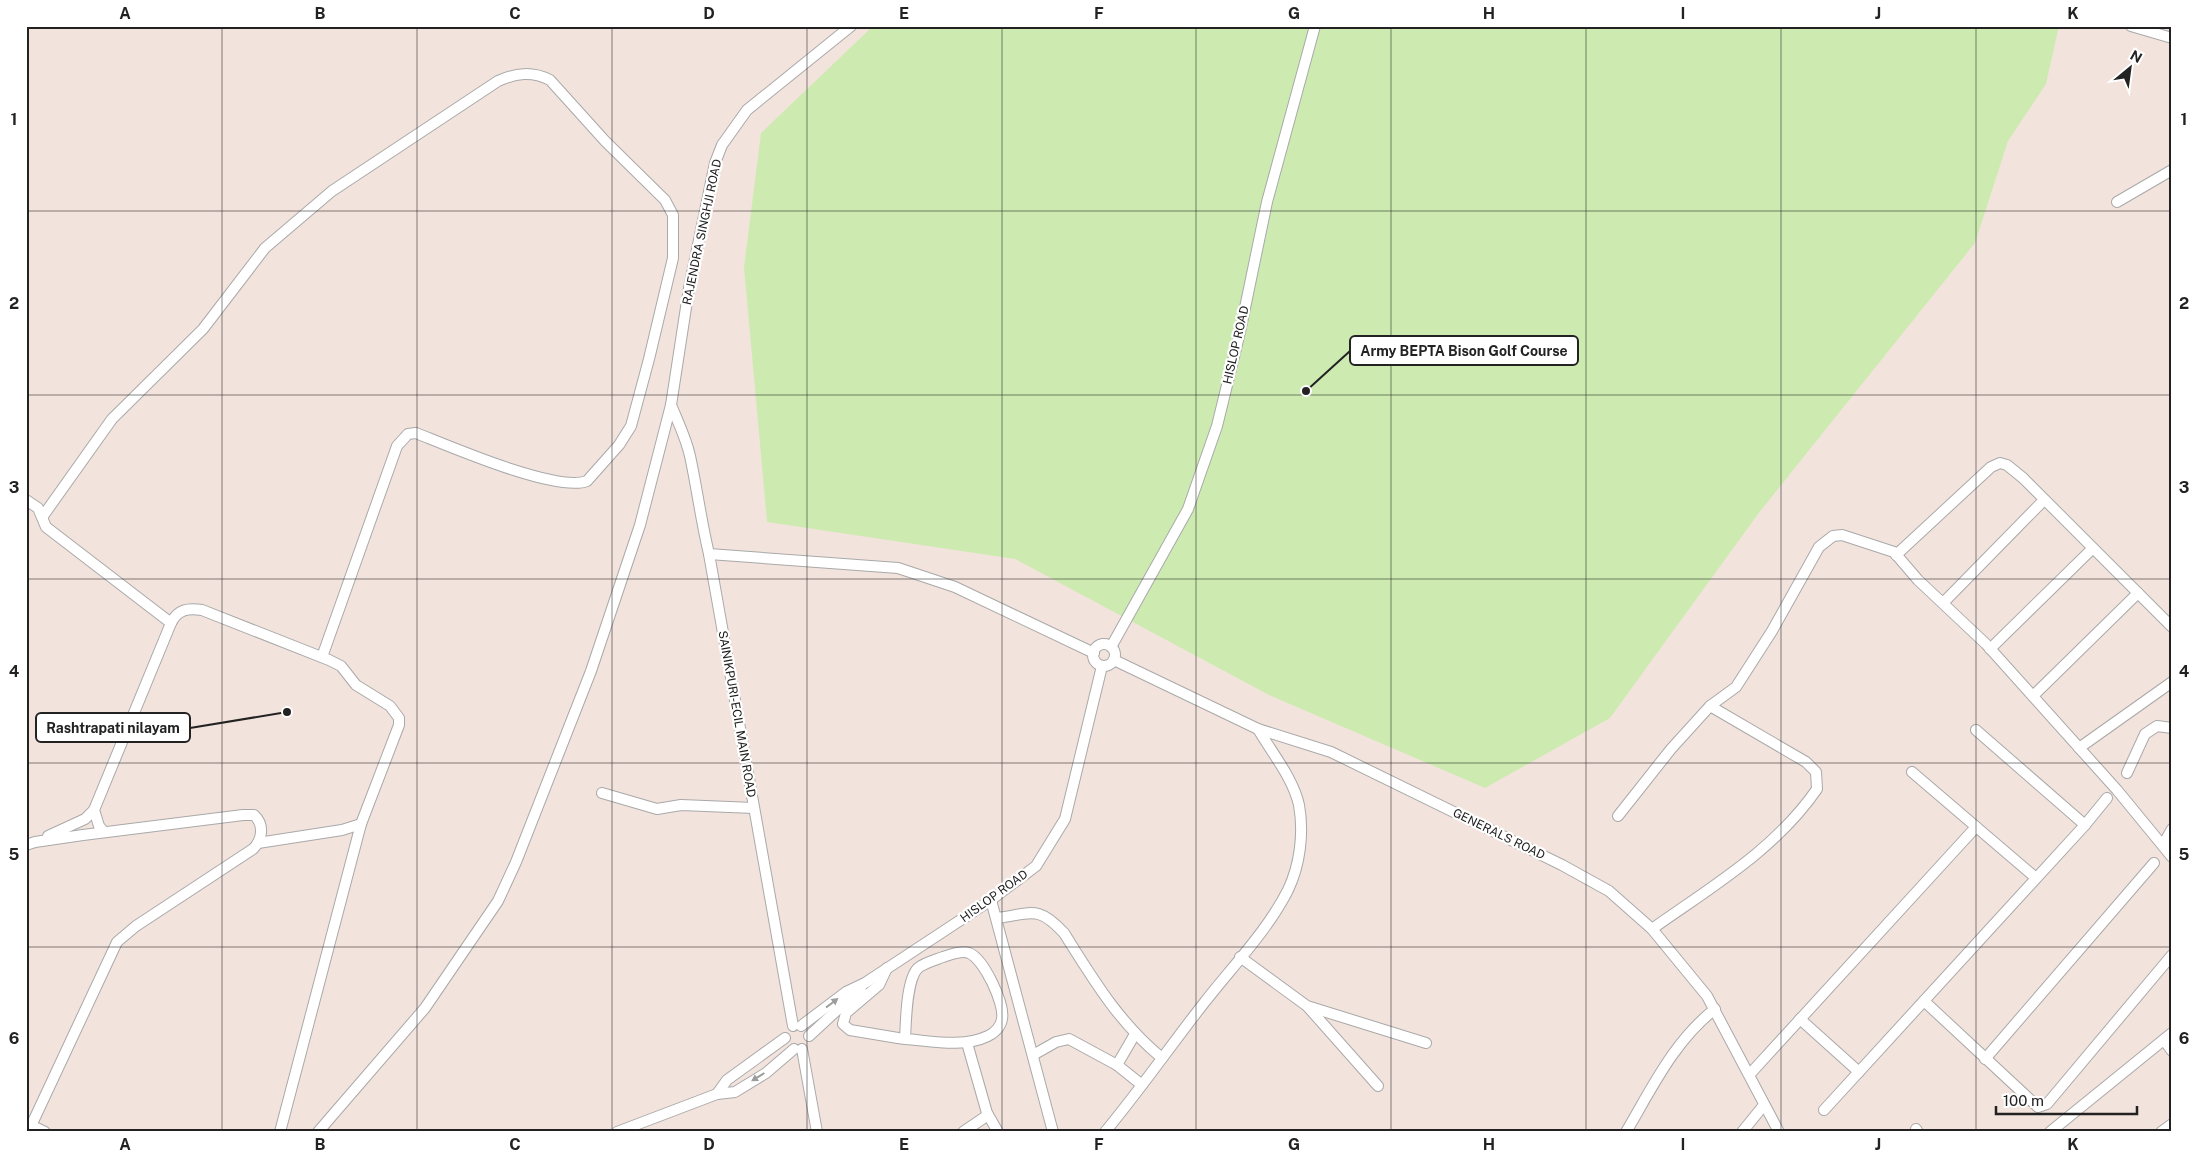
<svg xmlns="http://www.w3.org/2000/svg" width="2198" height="1158" viewBox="0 0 2198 1158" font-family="'Public Sans',sans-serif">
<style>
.military{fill:#f3e3dd}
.grass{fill:#cdebb0}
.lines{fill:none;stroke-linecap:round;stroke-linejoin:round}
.minor-casing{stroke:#a9a9a9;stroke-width:12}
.minor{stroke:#fff;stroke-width:10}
.oneway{fill:#9c9c9c}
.grid{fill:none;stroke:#222;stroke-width:1;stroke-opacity:0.55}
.labels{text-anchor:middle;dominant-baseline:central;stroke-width:4.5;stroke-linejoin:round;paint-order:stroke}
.street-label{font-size:12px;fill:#222;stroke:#fff}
.leader{fill:none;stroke:#222;stroke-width:2}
.callout-dot{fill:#222;stroke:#fff;stroke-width:2}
.callout{fill:#fff;stroke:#222;stroke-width:2}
.callout-label{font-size:14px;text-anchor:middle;font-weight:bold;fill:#222}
.neatline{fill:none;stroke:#222;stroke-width:2}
.grid-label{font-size:16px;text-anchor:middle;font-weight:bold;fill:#222}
</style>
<rect width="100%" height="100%" fill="#f2efe9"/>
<rect class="military" x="26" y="26" width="2146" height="1106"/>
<path class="grass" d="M873 26H2059L2046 84 2008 141 1975 243 1758 514 1610 718 1485 788 1269 695 1015 559 767 522 744 267 761 133Z"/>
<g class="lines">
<defs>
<g id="minor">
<path d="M2131 26 2172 38"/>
<path d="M2117 202 2172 170"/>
<path d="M671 405C678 422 686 438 690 456 697 488 701 521 709 554L793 1026"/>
<path d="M26 500 38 508 46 527 171 623"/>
<path d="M43 516 112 419 203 329 265 248 332 191 498 81C516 73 532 71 550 80L605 141 665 200 673 215V258L649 359 631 426 619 445 587 481C557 493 449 446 416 433L408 434 397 446 322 657"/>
<path d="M709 554 898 568 955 587 1094 653"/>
<path d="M1896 555 1991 467 2000 463 2007 465 2023 478 2172 627"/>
<path d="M1943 603 2044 500"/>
<circle cx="1104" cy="655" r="11"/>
<path d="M1111 647 1188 509 1217 426 1240 332 1267 202 1315 26"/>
<path d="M1990 649 2092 549"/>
<path d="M1114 660 1258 729 1331 752 1562 865 1609 891 1652 929 1707 996 1779 1132"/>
<path d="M2033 696 2138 593"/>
<path d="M1976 730 2085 825"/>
<path d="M2079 748 2172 682"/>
<path d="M1912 772 2036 878"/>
<path d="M2127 773 2145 734 2157 726 2172 728"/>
<path d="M602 793 657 809 681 805 754 808"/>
<path d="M1618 816 1671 749 1710 706 1736 687 1772 631 1819 547 1833 536 1842 535 1894 552 1918 580 1986 644 2117 790 2172 857"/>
<path d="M104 832 99 826 94 810 171 623C178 609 188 608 202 610L329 660 341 666 356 685 390 706 399 718V725L361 824 280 1132"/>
<path d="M48 836 85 819 94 810"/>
<path d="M258 843 342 830 361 824"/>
<path d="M26 845 35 842 83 835 243 815H254C265 825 262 840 253 849L136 926 117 942 31 1126"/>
<path d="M2163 845 2172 829"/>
<path d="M991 900 1053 1132"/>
<path d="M997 918C1031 914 1037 904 1064 933 1093 979 1119 1023 1162 1058"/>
<path d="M1652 929C1711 887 1775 850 1817 789L1816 772 1806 762 1710 706"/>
<path d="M1240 957 1307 1006 1426 1043"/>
<path d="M887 968 879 985 846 1013 843 1024 850 1030 898 1038 905 1039C932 1041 963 1048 988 1036 995 1033 1001 1026 1002 1019 1005 1004 984 959 969 953 962 950 949 955 943 957 935 960 924 963 918 968 906 980 906 1023 905 1039"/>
<path d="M1924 1001 2038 1107 2047 1104 2172 955"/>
<path d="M1308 1007 1378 1086"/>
<path d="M1800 1019 1859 1072"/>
<path d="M801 1026 846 992 865 983 991 900 1036 866 1065 819 1102 666"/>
<path d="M809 1036 861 988"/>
<path d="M2164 1040 2172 1051"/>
<path d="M967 1043 987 1113 998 1132"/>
<path d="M802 1049 817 1132"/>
<path d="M1033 1055 1056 1042 1069 1039 1117 1065 1142 1085"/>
<path d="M1985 1059 2154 863"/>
<path d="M1117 1065 1135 1034"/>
<path d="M1750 1074 1976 827"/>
<path d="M717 1094 727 1080 785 1038"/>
<path d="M1824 1110 2085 825 2107 798"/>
<path d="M26 1123 45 1132"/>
<path d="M1916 1129 1918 1132"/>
<path d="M318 1132 425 1008 498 901 516 862 591 671 640 525 671 405 689 288 715 163 722 145 747 110 851 26"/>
<path d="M617 1132 717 1094 735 1092 766 1073 794 1049"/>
<path d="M963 1132 988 1115"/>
<path d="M1105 1132C1140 1090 1171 1045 1204 1003 1232 967 1268 930 1288 890 1300 865 1304 833 1299 805 1293 778 1272 753 1258 729"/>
<path d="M1626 1132C1652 1088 1674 1041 1715 1009"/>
<path d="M1742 1132 1764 1105"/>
<path d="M2050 1132 2172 1033"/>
<path d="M2161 1132 2172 1124"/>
</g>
</defs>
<use href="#minor" class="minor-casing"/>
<use href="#minor" class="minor"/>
</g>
<defs><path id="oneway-solid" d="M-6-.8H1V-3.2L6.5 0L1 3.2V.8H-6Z" transform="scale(1.25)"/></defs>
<g class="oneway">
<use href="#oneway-solid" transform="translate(832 1003) rotate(-37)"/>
<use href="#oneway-solid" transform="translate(758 1077) rotate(148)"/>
</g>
<path class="grid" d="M222 26V1132M417 26V1132M612 26V1132M807 26V1132M1002 26V1132M1196 26V1132M1391 26V1132M1586 26V1132M1781 26V1132M1976 26V1132M26 211H2172M26 395H2172M26 579H2172M26 763H2172M26 947H2172"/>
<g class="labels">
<g class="street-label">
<text transform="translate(702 232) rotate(-78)">RAJENDRA SINGHJI ROAD</text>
<text transform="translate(1236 345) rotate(-77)">HISLOP ROAD</text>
<text transform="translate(737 714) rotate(80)">SAINIKPURI-ECIL MAIN ROAD</text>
<text transform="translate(1499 834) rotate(26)">GENERALS ROAD</text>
<text transform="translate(994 896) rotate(-36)">HISLOP ROAD</text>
</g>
</g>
<path class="leader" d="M1306 391L1350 351M287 712L190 728"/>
<g class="callout-dot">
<circle cx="1306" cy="391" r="5"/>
<circle cx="287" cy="712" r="5"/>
</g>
<g class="callout">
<rect x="1350" y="336" width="228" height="29" rx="5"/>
<rect x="36" y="713" width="154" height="29" rx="5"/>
</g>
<g class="callout-label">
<text x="1464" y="356">Army BEPTA Bison Golf Course</text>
<text x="113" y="733">Rashtrapati nilayam</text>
</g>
<rect width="2198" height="1158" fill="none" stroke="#ffffff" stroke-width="55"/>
<g transform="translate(2130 68) rotate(29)" stroke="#ffffff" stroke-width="4" paint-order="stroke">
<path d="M0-4L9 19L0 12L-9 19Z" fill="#222222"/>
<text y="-8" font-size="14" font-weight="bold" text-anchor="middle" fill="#222222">N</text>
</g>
<path d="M1996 1106v8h141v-8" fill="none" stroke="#222222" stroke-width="2.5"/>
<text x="2003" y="1106" font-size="15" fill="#222222" stroke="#ffffff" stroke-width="4" paint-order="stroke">100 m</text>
<rect x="28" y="28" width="2142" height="1102" class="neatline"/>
<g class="grid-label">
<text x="125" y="19">A</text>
<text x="320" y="19">B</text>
<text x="515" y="19">C</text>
<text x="709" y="19">D</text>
<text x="904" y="19">E</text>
<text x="1099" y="19">F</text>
<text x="1294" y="19">G</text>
<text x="1489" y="19">H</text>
<text x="1683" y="19">I</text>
<text x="1878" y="19">J</text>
<text x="2073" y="19">K</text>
<text x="14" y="125">1</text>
<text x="2184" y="125">1</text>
<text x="14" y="309">2</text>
<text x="2184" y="309">2</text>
<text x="14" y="493">3</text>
<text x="2184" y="493">3</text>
<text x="14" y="677">4</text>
<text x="2184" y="677">4</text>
<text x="14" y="860">5</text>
<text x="2184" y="860">5</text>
<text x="14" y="1044">6</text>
<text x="2184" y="1044">6</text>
<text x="125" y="1150">A</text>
<text x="320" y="1150">B</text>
<text x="515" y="1150">C</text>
<text x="709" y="1150">D</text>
<text x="904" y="1150">E</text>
<text x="1099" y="1150">F</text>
<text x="1294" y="1150">G</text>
<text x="1489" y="1150">H</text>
<text x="1683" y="1150">I</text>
<text x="1878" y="1150">J</text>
<text x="2073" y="1150">K</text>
</g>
</svg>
